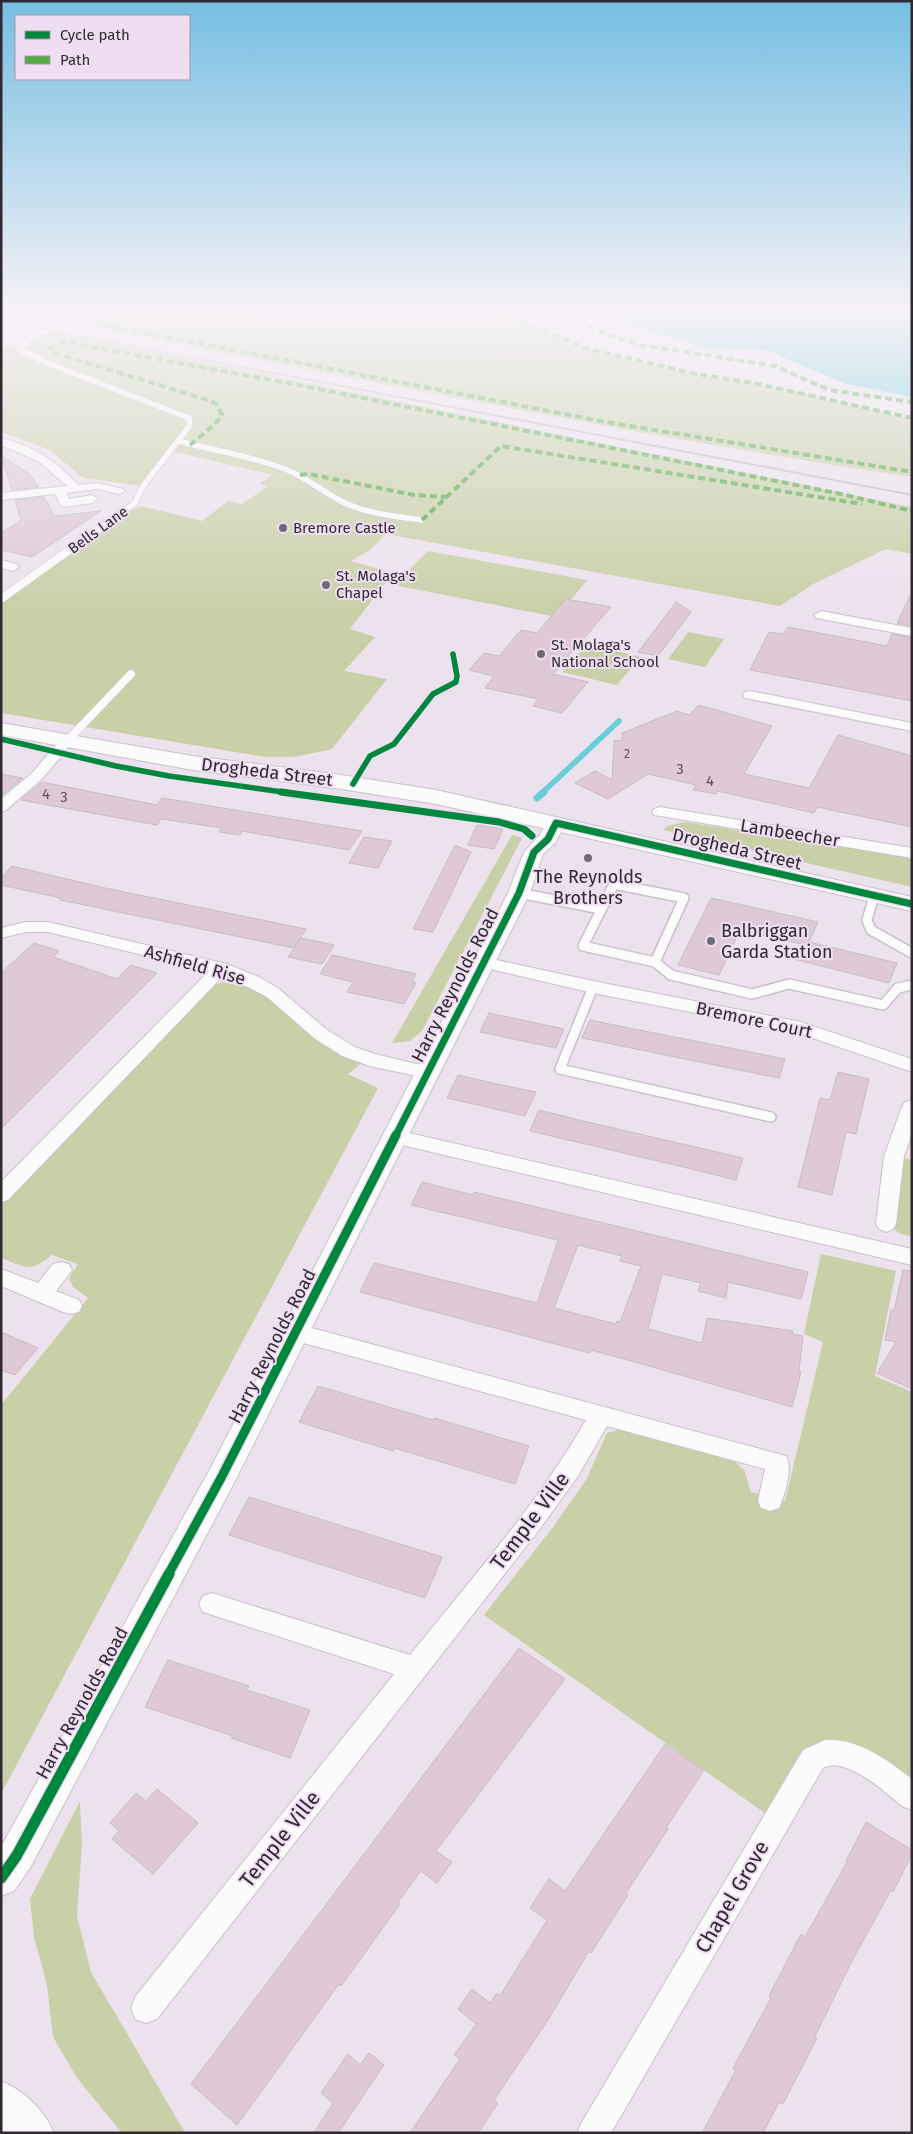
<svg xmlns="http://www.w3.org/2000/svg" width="913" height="2134" viewBox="0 0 913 2134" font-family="'Fira Sans',sans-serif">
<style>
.green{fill:#c9d0a8}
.water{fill:#69ceda}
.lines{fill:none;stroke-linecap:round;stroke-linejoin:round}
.stream-far1{stroke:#69ceda;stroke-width:5.5}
.stream{stroke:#69ceda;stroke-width:7}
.building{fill:#dfc9d7;stroke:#c6bdc4;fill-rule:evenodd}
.service-far2-casing{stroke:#c8c0c9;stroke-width:7}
.service-far1-casing{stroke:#c8c0c9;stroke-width:9}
.service-casing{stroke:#c8c0c9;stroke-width:12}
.minor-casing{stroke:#c8c0c9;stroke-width:2}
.tertiary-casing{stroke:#c8c0c9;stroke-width:2}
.secondary-casing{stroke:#c8c0c9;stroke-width:2}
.service-far2{stroke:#fcfbfc;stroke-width:5.5}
.service-far1{stroke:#fcfbfc;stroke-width:8}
.service{stroke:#fcfbfc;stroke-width:9}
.minor{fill:#fcfbfc;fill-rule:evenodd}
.tertiary{fill:#fcfbfc;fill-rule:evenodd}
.secondary{fill:#fcfbfc;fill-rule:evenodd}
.rail{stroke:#c1bec1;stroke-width:2}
.quiet{stroke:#54ab45;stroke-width:4;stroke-dasharray:7 4;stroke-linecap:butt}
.cycleway-far3-casing{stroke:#efdef2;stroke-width:8}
.cycleway-far2-casing{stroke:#efdef2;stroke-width:10}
.cycleway-far1-casing{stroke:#efdef2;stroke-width:12}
.cycleway-casing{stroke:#efdef2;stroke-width:14}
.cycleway-far3{stroke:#00873e;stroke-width:5.5}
.cycleway-far2{stroke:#00873e;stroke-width:7}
.cycleway-far1{stroke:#00873e;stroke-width:9}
.cycleway{stroke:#00873e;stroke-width:11}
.poi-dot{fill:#726a73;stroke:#efdef2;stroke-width:2}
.labels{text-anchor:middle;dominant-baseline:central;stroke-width:4;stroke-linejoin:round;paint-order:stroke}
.far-number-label{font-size:12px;fill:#5c515a}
.far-poi-label{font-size:15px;fill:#302931;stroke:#efdef2;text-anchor:start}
.far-street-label{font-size:15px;fill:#302931;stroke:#efdef2}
.number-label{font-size:15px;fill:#5c515a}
.street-label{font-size:18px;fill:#302931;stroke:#efdef2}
.poi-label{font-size:18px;fill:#302931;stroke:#efdef2}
.near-street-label{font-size:21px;fill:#302931;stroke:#efdef2}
</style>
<rect width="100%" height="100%" fill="#ece2ee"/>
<g class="green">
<path d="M110 312H503C566 346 634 363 704 376 729 380 754 383 779 388 823 398 867 410 912 419V477C638 436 367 381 96 328L88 326 84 323Z"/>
<path d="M44 329 912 507V554L886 549 815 583 780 606 386 534 370 550 351 561 393 573 350 629 375 637 344 671 387 679 332 749 294 757H265L1 713V602L120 516 141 506 202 521 228 501 242 504 268 486 259 484 273 475 171 451 143 486 83 478 50 450 1 432V350L28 339Z"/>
<path d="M428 551 587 580 557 617 394 585Z"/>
<path d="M688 632 724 639 705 667 668 659Z"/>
<path d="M587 644 641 657 617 685 562 672Z"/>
<path d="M685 822 912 858V887L663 830 667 826Z"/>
<path d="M512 835 522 838 422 1031 410 1041 392 1043Z"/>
<path d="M222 982 271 992 293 1009 368 1058 348 1074 378 1088 1 1794V1405L88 1298 73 1287 69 1278 78 1264 52 1255C29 1273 27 1268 1 1258V1204L213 986Z"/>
<path d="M894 1156 912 1160V1237L901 1234 886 1224Z"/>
<path d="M821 1254 896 1271 875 1376 912 1392V1796L827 1753 776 1821 484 1615 553 1527 586 1480 607 1433 623 1429 733 1460 744 1470 751 1492 785 1501 823 1342 804 1334Z"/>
<path d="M80 1801 82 1844 77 1916 91 1972 185 2133H122L77 2078 53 2037 47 1985 34 1937 30 1899Z"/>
</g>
<path class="water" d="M607 312H912V397L846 384 768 351 706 348 631 325Z"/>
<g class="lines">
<path class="stream-far1" d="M542 793 619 721"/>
<path class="stream" d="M537 798 544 792"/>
</g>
<g class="building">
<path d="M1 455 29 474 39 487 12 490Z"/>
<path d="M44 497 55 516 101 511 32 557 1 550V533L21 520 15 500Z"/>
<path d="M912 591V626L897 623Z"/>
<path d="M566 599 611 607 553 674 588 682 562 713 533 706 538 699 485 688 494 676 469 670 484 653 499 656 521 630 537 633Z"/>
<path d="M676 602 691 612 658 656 638 652Z"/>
<path d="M788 627 887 646 892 634 912 638V701L750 670 769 632 783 634Z"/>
<path d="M699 705 772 726 744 774 809 788 838 735 912 756V827L817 807 814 813 717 791 716 794 693 790 696 785 648 774 608 799 575 783 595 771 612 780 614 740 622 741V733L677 711 689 715Z"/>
<path d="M1 774 23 778 1 796Z"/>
<path d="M42 782 157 805 162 798 362 831 349 850 242 831 240 835 219 832 222 828 161 819 157 825 21 800Z"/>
<path d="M477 825 503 829 494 849 468 845Z"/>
<path d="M364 837 392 841 378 868 349 863Z"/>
<path d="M455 845 471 852 433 932 413 929Z"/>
<path d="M12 866 105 888 306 929 294 948 60 900 61 898 1 885V878Z"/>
<path d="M711 898 818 922 809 942 897 963 889 983 794 959 801 944 740 930 719 975 678 965Z"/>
<path d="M301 938 334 945 322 964 288 957Z"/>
<path d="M34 943 59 951 53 957 117 979 131 965 157 973 1 1129V973Z"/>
<path d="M332 955 416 974 412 982 416 983 404 1004 347 992 353 982 320 974Z"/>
<path d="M489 1013 527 1021 564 1029 556 1048 480 1032Z"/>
<path d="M590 1020 609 1024 785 1059 779 1078 759 1074 582 1038Z"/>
<path d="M838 1072 869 1079 856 1134 846 1132 832 1195 798 1187 820 1098 830 1100Z"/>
<path d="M458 1075 497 1084 536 1092 525 1116 447 1098Z"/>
<path d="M539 1110 583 1121 743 1158 736 1180 679 1166 530 1131Z"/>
<path d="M422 1182 473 1195 474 1192 808 1272 801 1299 728 1282 726 1298 698 1291 701 1283 662 1274 648 1329 702 1343 707 1318 793 1331 792 1334 803 1336 799 1371 801 1372 792 1407 635 1362 591 1350 589 1353 360 1292 374 1263 537 1303 558 1240 411 1205ZM578 1245 622 1256 620 1261 641 1266 620 1322 617 1321 616 1324 554 1308Z"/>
<path d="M903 1270 912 1271V1389L877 1373 896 1342 885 1340 891 1310 894 1311Z"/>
<path d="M1 1332 38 1348 15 1375 1 1370Z"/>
<path d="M318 1386 433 1420 434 1418 529 1446 515 1484 394 1448 393 1451 299 1422Z"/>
<path d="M249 1497 442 1557 425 1598 229 1535Z"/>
<path d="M519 1648 565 1679 436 1851 452 1862 437 1883 421 1871 398 1902 400 1904 341 1986 339 1984 237 2125 191 2084Z"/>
<path d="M168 1660 249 1686 247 1690 310 1710 290 1758 231 1738 233 1736 145 1707Z"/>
<path d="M665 1744 704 1770 666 1828 668 1829 626 1893 628 1895 610 1923 591 1953 589 1951 548 2020 494 2100 498 2103 478 2133H410L460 2059 454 2055 476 2024 458 2009 472 1989 490 2003 497 1993 500 1996 547 1920 530 1908 549 1879 565 1891Z"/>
<path d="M157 1789 198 1823 153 1874 112 1839 119 1831 110 1823 136 1793 146 1801Z"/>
<path d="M866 1822 912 1850V1854L893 1892 891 1890 853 1959 815 2036 817 2038 783 2104 779 2102 763 2133H702L736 2070 733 2068 771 1998 769 1996 801 1934 805 1937 847 1862 846 1861Z"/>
<path d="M369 2053 384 2065 338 2133H314L333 2103 321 2093 348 2054 360 2065Z"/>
</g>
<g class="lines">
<defs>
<g id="service-far2">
<path d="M68 320 28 339 20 350 45 362 189 418 190 425 143 486 135 503 107 523"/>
<path d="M178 441C213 450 251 456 285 469 306 477 321 491 341 501 366 514 395 516 422 520"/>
</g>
<g id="service-far1">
<path d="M1 599 108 522"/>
<path d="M67 741 131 674"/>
</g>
<g id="service">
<path d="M614 884 684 898 655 962 583 946Z"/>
<path d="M519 893 601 909"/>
<path d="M874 896 867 920 871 930 912 953"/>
<path d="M655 962 671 975 752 994 789 984 883 1005 898 988 912 985"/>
<path d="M593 987 560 1069 771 1117"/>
</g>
<g id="minor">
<path d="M1 438C33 446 57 461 78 485L97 483 123 489 125 491 119 494 97 489 66 493 69 499 92 495 98 499 92 503 65 507 61 506 55 494 1 500V493L67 486 38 461 1 445Z"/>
<path d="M1 560 17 564 19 567 13 571 1 568Z"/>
<path d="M821 611 912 628V636L816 618 814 615Z"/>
<path d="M750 691 912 723V731L745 698 743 695 745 692Z"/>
<path d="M67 737 72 738 74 741 42 779 6 810 1 812V799L32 773 62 738Z"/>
<path d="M660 807 912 848V858L654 815 652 812 654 809Z"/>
<path d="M26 922H48L227 964 261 978 279 989 327 1030 355 1047 375 1054 433 1068 435 1072 433 1076 426 1078 370 1066 342 1056 314 1038 267 997 224 975 8 1200 1 1202V1182L209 971 48 932H26L1 938V928Z"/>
<path d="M483 957 593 981 801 1022 912 1059V1072L798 1033 593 993 477 966 474 962 477 958Z"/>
<path d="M912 1100V1134L904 1156 896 1224 893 1229 886 1232 879 1229 876 1224 884 1156 902 1107 905 1102Z"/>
<path d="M396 1130 912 1249V1265L389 1142 386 1137 389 1132Z"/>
<path d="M61 1262 69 1264 72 1270 56 1291 79 1300 82 1306 79 1312 71 1314 63 1312 1 1286V1269L38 1283 53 1264Z"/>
<path d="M297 1324 786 1456C793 1469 785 1495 779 1508L770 1511 761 1508 758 1501 765 1469 607 1426 578 1476 539 1530 157 2019 146 2023 135 2019 131 2008 135 1997 394 1674 203 1612 199 1604 203 1596 212 1593 410 1655C471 1579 537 1505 586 1420L289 1339 286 1333 289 1327Z"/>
<path d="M825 1740C858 1738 887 1760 912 1779V1810L902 1806C885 1792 846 1756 823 1768L611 2133H577L582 2122 803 1750Z"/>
</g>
<g id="tertiary">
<path d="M556 817 563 819 566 823 555 843 543 854 530 893 232 1487 30 1868 14 1891 1 1896V1847L210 1469 508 893 524 852 539 836 549 819Z"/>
<path d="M1 2081C23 2090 45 2111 54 2133H5L1 2129Z"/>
</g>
<path id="secondary" d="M1 723 193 756 335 774 436 790 912 897V911L436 804 335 788 193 770 1 735Z"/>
</defs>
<use href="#service-far2" class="service-far2-casing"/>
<use href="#service-far1" class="service-far1-casing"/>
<use href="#service" class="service-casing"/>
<use href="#minor" class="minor-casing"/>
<use href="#tertiary" class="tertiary-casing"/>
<use href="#secondary" class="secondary-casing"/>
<use href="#service-far2" class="service-far2"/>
<use href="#service-far1" class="service-far1"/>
<use href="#service" class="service"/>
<use href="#minor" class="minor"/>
<use href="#tertiary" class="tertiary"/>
<use href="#secondary" class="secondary"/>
<path class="rail" d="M1 321 912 495"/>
<g class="quiet">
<path d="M110 312 97 319 98 324 606 422 912 472"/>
<path d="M502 312 585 348 691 373 758 384 912 418"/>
<path d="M558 312 610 335 640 345 775 366 829 390 912 402"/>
<path d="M68 320 97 312"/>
<path d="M190 445 215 424 222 415 217 405 211 401 55 353 51 350V347L63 342 71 343 293 384 841 494 912 511"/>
<path d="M300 475 308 474 414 495 446 497"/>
<path d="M422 520 501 446 862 504"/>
</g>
<defs>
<g id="cycleway-far3">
<path d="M1 739 116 766 169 776 290 793"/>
<path d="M353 784 370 756 394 744 433 694 456 682 457 676 453 654"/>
</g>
<g id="cycleway-far2">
<path d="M281 792 499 822 524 829 532 836"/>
<path d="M395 1137 519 893 534 852 548 839 556 823 912 904"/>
</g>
<path id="cycleway-far1" d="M168 1575 221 1478 396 1135"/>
<path id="cycleway" d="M1 1878 17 1855 169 1574"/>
</defs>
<use href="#cycleway-far3" class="cycleway-far3-casing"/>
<use href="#cycleway-far2" class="cycleway-far2-casing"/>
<use href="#cycleway-far1" class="cycleway-far1-casing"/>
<use href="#cycleway" class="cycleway-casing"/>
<use href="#cycleway-far3" class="cycleway-far3"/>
<use href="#cycleway-far2" class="cycleway-far2"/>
<use href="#cycleway-far1" class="cycleway-far1"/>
<use href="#cycleway" class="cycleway"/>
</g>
<linearGradient id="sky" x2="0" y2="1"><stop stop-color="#75bee2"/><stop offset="0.51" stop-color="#f6f2f7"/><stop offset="1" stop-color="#f6f2f7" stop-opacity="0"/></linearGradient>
<rect width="913" height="610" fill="url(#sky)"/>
<g class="poi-dot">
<circle cx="283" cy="528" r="5"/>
<circle cx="326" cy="585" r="5"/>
<circle cx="541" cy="654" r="5"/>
<circle cx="588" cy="858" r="5"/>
<circle cx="711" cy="941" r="5"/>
</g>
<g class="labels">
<g class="far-number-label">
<text x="627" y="754">2</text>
</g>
<g class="far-poi-label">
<text x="293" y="528">Bremore Castle</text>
<text x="336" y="576">St. Molaga's<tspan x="336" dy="17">Chapel</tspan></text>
<text x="551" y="645">St. Molaga's<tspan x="551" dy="17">National School</tspan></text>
</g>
<g class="far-street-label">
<text transform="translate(98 530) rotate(-36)">Bells Lane</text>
</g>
<g class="number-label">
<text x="680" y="769">3</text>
<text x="710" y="781">4</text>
<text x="46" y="794">4</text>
<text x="64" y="797">3</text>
</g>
<g class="street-label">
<text transform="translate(267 772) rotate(7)">Drogheda Street</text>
<text transform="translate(790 833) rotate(9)">Lambeecher</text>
<text transform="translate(737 849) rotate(13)">Drogheda Street</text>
<text transform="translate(195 965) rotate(16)">Ashfield Rise</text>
<text transform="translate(455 985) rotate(-63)">Harry Reynolds Road</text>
<text transform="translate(754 1020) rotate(12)">Bremore Court</text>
<text transform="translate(272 1346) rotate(-63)">Harry Reynolds Road</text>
<text transform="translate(82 1703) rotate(-61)">Harry Reynolds Road</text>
</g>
<g class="poi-label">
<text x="588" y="877">The Reynolds<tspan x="588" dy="21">Brothers</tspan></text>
<text x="721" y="931" text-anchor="start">Balbriggan<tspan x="721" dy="21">Garda Station</tspan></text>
</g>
<g class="near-street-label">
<text transform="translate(530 1521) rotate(-53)">Temple Ville</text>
<text transform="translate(280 1839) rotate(-52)">Temple Ville</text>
<text transform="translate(732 1897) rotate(-60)">Chapel Grove</text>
</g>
</g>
<rect width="913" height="2134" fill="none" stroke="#302931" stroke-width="5"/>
<rect x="15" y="15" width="175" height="65" fill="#efdef2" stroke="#a396a5"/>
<rect x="25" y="31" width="25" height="8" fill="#00873e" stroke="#a396a5"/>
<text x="60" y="40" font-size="15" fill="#302931">Cycle path</text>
<rect x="25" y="56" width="25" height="8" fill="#54ab45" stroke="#a396a5"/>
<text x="60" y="65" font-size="15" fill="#302931">Path</text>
</svg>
